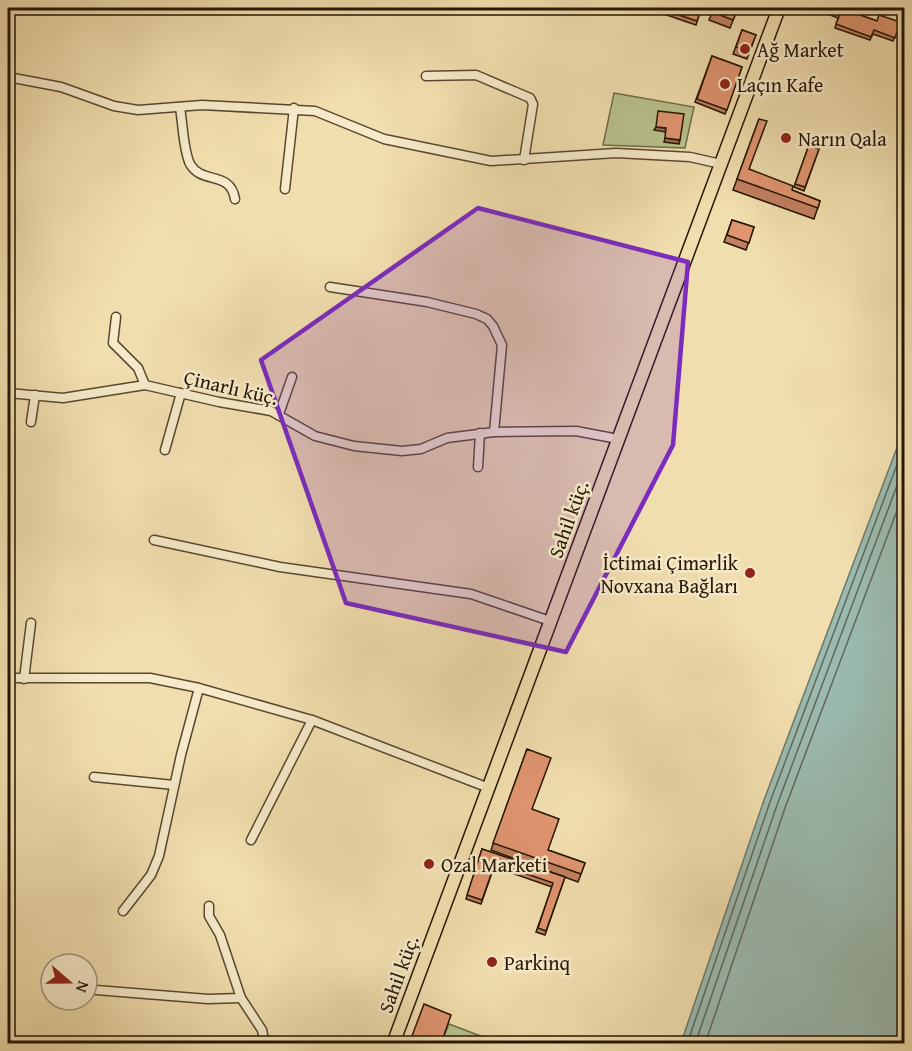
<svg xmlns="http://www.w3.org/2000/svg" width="912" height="1051" viewBox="0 0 912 1051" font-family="'Gentium Book Plus',serif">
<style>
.green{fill:#b8c28c;stroke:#6e6c48;stroke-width:1.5}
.water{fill:#9bbbb0;stroke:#6c796b;stroke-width:1.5}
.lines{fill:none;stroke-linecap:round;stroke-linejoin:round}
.shore{stroke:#60685a;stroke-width:1.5}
.minor-casing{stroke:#58482e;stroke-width:11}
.primary-casing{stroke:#251603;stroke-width:15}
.minor{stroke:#f6eaca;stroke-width:8}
.primary{stroke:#f1deae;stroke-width:12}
.wall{fill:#c18060;stroke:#251603;stroke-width:1.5}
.shaded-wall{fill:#9d684e;stroke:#251603;stroke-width:1.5}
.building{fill:#e09570;stroke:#251603;stroke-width:1.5}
.marked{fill:#7b2cbf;fill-opacity:0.2;stroke:#7b2cbf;stroke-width:4.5;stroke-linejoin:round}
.poi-dot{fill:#8f2418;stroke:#f6eaca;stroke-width:2}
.labels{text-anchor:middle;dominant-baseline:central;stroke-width:5;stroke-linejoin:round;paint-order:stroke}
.poi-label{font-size:20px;fill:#251603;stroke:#f6eaca;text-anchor:start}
.street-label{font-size:20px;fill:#251603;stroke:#f6eaca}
</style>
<rect width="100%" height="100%" fill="#f1deae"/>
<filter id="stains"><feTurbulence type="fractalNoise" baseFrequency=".00333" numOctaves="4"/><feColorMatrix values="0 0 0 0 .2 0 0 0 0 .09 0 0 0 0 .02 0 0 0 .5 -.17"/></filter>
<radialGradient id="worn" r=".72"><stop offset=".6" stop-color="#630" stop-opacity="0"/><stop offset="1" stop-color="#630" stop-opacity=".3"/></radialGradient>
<g class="green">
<path d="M614 93 694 107 685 148 603 145Z"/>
<path d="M449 1024 499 1043H441Z"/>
</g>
<path class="water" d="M904 429V1043H681L764 800Z"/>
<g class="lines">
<g class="shore">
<path d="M687 1044 770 802 904 446"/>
<path d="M695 1044 777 805 904 467"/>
<path d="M705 1044 785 808 904 492"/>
</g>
<defs>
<g id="minor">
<path d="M426 76 476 75 530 98 533 104 524 160"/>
<path d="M8 77 61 87 114 106 138 110 202 105 315 111 384 139 491 161 616 153 690 157 721 164"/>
<path d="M180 108C183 124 183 149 190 164 202 185 230 170 235 199"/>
<path d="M285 189 294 108"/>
<path d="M330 287 427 302 476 314 487 319 493 326 502 345 494 432"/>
<path d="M116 317 113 343 138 368 145 385"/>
<path d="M8 393 63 398 145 385 219 402 271 411 315 436 354 446 402 451 421 449 447 438 494 432 576 431 618 439"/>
<path d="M279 414 292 377"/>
<path d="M31 422 35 395"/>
<path d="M165 450 181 393"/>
<path d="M478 467 480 433"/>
<path d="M154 540 280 567 471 594 550 621"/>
<path d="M8 678H150L199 688 312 720 489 788"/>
<path d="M24 679 31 623"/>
<path d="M94 777 174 785"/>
<path d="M251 840 312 720"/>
<path d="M209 906V916L220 935 241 998 262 1030 265 1044"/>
<path d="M123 911 151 875 159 856 181 755 199 688"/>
<path d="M96 990 208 999 241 998"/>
</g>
<path id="primary" d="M393 1044 779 8"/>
</defs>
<use href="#minor" class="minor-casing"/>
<use href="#primary" class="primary-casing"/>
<use href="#minor" class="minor"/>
<use href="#primary" class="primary"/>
</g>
<g class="wall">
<path d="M652 8H697L701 9 696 25 652 10Z"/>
<path d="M714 8H738L730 28 709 20Z"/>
<path d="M826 8 843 9 877 21 900 22 893 41 873 34 870 40 835 28 838 18 825 13Z"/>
<path d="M742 30 756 35 747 59 733 54Z"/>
<path d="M712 56 742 67 725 114 695 102Z"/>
<path d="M759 119 749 169 792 190 820 201 814 219 733 190Z"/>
<path d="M809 145 819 149 804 191 794 187Z"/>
<path d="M732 220 754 227 746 250 724 242Z"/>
<path d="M527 749 532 809 548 850 585 863 578 882 491 850Z"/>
<path d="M482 849 565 877 545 935 536 932 552 887 494 867 481 904 466 899Z"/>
</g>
<g class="shaded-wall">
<path d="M656 127 666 128 665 132 654 130Z"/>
<path d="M665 138 680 140 679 144 664 142Z"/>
</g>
<g class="building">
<path d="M658 8H697L701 9 697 21Z"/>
<path d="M714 8H738L733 20 712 12Z"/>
<path d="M826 8H844L843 9 877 21 879 15 900 22 895 38 874 30 871 37 836 24 840 14 826 9Z"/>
<path d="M742 30 756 35 749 52 736 47Z"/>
<path d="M712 56 742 67 727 110 697 99Z"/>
<path d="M658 111 684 114 680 140 665 138 666 128 656 127Z"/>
<path d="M759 119 767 121 749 169 793 186 792 190 820 201 818 208 737 179Z"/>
<path d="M809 145 819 149 805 187 795 184Z"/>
<path d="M732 220 754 227 749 243 727 235Z"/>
<path d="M527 749 551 758 532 809 559 819 548 850 585 863 581 874 493 843Z"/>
<path d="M482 849 565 877 546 931 538 928 553 883 495 863 482 900 467 895Z"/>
<path d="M424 1004 451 1015 441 1044H409Z"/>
</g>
<path class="marked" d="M478 208 688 262 673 445 566 652 346 603 261 360Z"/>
<g class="poi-dot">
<circle cx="745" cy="49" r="6"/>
<circle cx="725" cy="84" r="6"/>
<circle cx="786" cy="138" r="6"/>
<circle cx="750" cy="573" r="6"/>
<circle cx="429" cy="864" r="6"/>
<circle cx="492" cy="962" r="6"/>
</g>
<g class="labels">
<g class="poi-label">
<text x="757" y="49">Ağ Market</text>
<text x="737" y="84">Laçın Kafe</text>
<text x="798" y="138">Narın Qala</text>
<text x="738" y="562" text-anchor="end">İctimai Çimərlik<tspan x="738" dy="23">Novxana Bağları</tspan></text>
<text x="441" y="864">Ozal Marketi</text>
<text x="504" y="962">Parkinq</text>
</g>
<g class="street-label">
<text transform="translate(231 387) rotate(13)">Çinarlı küç.</text>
<text transform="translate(568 519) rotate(-70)">Sahil küç.</text>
<text transform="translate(398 974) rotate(-70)">Sahil küç.</text>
</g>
</g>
<rect width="912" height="1051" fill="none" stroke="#f1deae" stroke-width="30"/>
<rect x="9" y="9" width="894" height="1033" fill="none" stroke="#251603" stroke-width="3"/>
<rect x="15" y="15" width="882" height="1021" fill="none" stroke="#251603" stroke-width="1.5"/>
<g transform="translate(69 982) rotate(110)"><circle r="28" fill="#f6eaca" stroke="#a2957a" stroke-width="1.5"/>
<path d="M0-4.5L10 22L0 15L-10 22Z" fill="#8f2418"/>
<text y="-9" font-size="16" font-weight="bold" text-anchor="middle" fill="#251603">N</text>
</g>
<rect width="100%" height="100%" filter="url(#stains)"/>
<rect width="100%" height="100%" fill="url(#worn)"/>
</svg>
